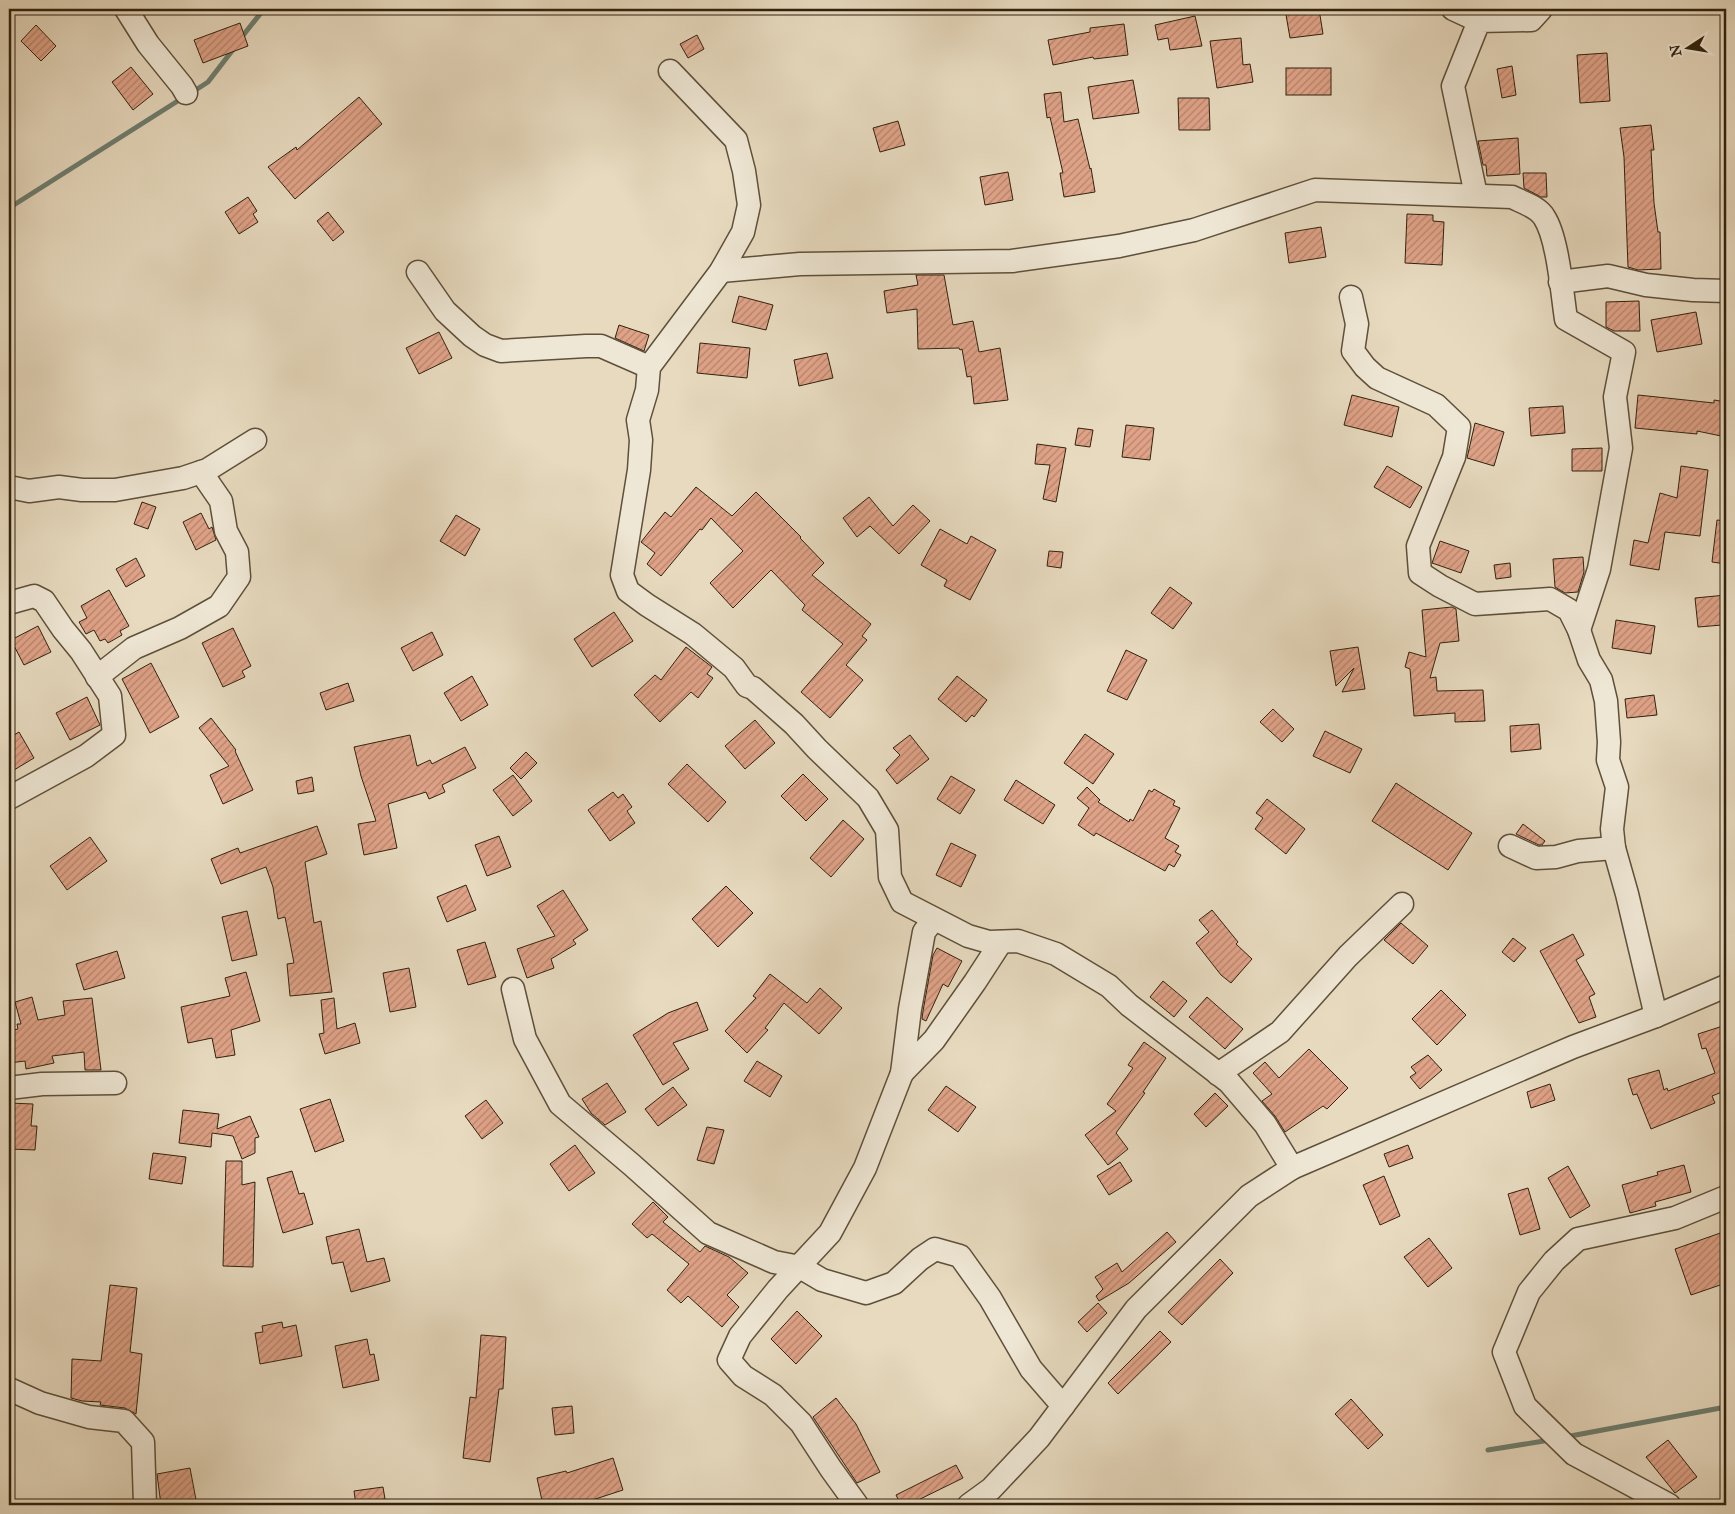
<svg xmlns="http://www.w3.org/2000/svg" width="1735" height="1514" viewBox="0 0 1735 1514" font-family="'IM FELL Great Primer',serif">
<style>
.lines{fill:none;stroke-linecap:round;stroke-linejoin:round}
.stream{stroke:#6e7e70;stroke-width:5}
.building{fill:url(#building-hatch);stroke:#31220e}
.minor-casing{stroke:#5e503a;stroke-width:25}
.minor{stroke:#efe7d5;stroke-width:22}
</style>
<defs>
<pattern id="building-hatch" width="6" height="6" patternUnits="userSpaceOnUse" patternTransform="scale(1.25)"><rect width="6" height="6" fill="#e0a388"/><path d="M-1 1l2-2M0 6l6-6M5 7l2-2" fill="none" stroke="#b6846e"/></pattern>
</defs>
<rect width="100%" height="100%" fill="#e7dabf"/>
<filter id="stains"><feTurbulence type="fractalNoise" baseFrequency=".004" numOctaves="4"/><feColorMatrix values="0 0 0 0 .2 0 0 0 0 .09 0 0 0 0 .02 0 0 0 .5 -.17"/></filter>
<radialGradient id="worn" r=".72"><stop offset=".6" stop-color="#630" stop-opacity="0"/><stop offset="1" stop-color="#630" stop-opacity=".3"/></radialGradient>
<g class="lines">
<g class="stream">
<path d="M241 38 264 9"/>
<path d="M191 93 208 82 235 47"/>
<path d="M9 208 184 97"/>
<path d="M1565 1437 1726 1407"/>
<path d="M1488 1450 1550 1440"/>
</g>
</g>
<g class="building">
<path d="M1285 9H1319L1323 34 1290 38Z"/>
<path d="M1195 16 1202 46 1170 50 1168 38 1158 40 1155 25Z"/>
<path d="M240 23 248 46 203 63 194 40Z"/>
<path d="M1124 24 1128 55 1094 59 1093 57 1053 65 1048 40 1090 32V28Z"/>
<path d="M36 25 56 46 41 61 21 41Z"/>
<path d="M697 35 704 49 688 58 680 44Z"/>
<path d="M1241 38 1243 65 1250 64 1253 82 1217 88 1210 41Z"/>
<path d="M1607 53 1610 101 1580 103 1577 55Z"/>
<path d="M1512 66 1516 95 1502 98 1497 69Z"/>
<path d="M131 67 153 94 133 110 112 82Z"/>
<rect x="1286" y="68" width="45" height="27"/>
<path d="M1133 80 1139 113 1093 119 1088 87Z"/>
<path d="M1061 92 1064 122 1078 119 1090 169 1091 168 1095 192 1064 197 1060 173H1063L1050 117 1047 118 1044 94Z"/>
<path d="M359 97 382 124 295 199 268 167 296 147 297 150Z"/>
<path d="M1178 98H1209L1210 130H1179Z"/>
<path d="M898 121 905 145 880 152 873 128Z"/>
<path d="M1651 125 1654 150H1651L1654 203 1658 232H1660L1661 269 1638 270 1628 267 1624 157 1620 128Z"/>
<path d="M1518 138 1520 174 1487 176 1486 165H1483L1478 141Z"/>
<path d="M1008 172 1013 200 985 205 980 177Z"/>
<path d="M1523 173H1546L1547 197H1541L1524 188Z"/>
<path d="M248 197 257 211 253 214 258 222 239 234 225 212Z"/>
<path d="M328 212 344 232 333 241 317 221Z"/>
<path d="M1407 214 1433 215V221L1444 222 1442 265 1405 263Z"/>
<path d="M1321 227 1326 257 1289 263 1285 233Z"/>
<path d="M916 275H944L953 325 973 321 979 352 1000 348 1008 400 974 404 971 376 967 377 962 349 960 350 959 348 918 349 917 309 887 313 884 291 918 285Z"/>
<path d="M739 296 773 305 766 330 732 322Z"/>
<path d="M1639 301 1640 331H1614L1606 327V302Z"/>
<path d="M1696 312 1702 344 1657 352 1651 320Z"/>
<path d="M619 325 649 335 644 351 615 338Z"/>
<path d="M439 332 452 358 419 374 406 348Z"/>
<path d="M700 343 750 348 747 378 697 373Z"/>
<path d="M827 353 833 378 799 386 794 360Z"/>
<path d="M1352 395 1399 407 1392 437 1344 425Z"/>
<path d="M1638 395 1714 403V400L1726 402V437L1697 431V434L1635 428Z"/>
<path d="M1563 406 1565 433 1531 436 1529 408Z"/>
<path d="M1475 423 1504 432 1494 466 1467 458Z"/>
<path d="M1126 425 1154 428 1150 460 1122 457Z"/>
<path d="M1078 428 1093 430 1090 447 1075 445Z"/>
<path d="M1037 444 1066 448 1056 502 1043 499 1050 465 1035 464Z"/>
<path d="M1602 448V471H1572V449Z"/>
<path d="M1387 466 1422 487 1410 508 1374 487Z"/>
<path d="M1681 466 1708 470 1700 536 1665 532 1659 570 1630 565 1634 540 1648 543 1660 493 1677 498Z"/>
<path d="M696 487 732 516 756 492 801 537 800 538 824 563 812 575 871 624 862 636 867 640 846 665 863 680 830 718 801 692 843 644 802 610 805 605 771 570 733 608 710 583 743 551 711 518 702 530 700 529 661 576 647 564 655 553 641 542 665 512 671 517Z"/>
<path d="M869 497 893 526 913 505 930 521 899 554 870 526 857 537 843 518Z"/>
<path d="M142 502 156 507 148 529 134 524Z"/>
<path d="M201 513 209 529 212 527 216 540 196 550 183 522Z"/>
<path d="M456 515 480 529 465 556 440 541Z"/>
<path d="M1717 520 1726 521V564L1712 562Z"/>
<path d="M940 529 967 544 971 536 996 550 970 600 944 586 947 580 921 565Z"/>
<path d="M1440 541 1469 551 1461 573 1432 563Z"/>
<path d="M1049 551 1063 552 1061 568 1047 566Z"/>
<path d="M1583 557 1584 572 1578 592 1565 593 1555 587 1553 559Z"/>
<path d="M136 558 145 576 126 587 116 569Z"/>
<path d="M1510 563 1511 577 1496 579 1494 565Z"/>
<path d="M1170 587 1192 603 1173 629 1151 613Z"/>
<path d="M109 590 129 626 120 631 122 635 108 643 105 639 100 641 94 630 86 634 79 622 87 618 81 606Z"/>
<path d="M1726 595V623H1721L1722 625 1698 627 1695 598Z"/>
<path d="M1452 607 1456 609 1459 641 1440 643 1430 678 1436 677 1437 691 1483 690 1485 721 1455 722V713L1414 716 1410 669 1405 667 1409 652 1426 657 1422 610Z"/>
<path d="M614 612 633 641 592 667 574 639Z"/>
<path d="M1616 620 1655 626 1651 654 1612 648Z"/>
<path d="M38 626 51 652 24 665 11 640Z"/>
<path d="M233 628 251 666 242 671 245 677 223 687 202 643Z"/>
<path d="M432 632 443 655 413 671 401 648Z"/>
<path d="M686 647 712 667 707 674 713 678 698 698 691 692 660 722 634 695 655 675 661 680Z"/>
<path d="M1358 647 1365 689 1342 692 1354 668 1336 686 1330 651Z"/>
<path d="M1126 650 1147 660 1127 700 1107 691Z"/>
<path d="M151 663 179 717 150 733 122 679Z"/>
<path d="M472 676 488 705 461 721 444 693Z"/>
<path d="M957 676 987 700 974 717 972 715 966 722 938 699Z"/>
<path d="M348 683 354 701 326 710 320 693Z"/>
<path d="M1654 695 1657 715 1627 718 1625 699Z"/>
<path d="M87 697 100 725 70 740 56 713Z"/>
<path d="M1273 709 1294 729 1282 742 1260 722Z"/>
<path d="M211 718 236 750 235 751 253 790 223 804 210 775 229 766 199 728Z"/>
<path d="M755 720 775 743 745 769 725 746Z"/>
<path d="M1539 724 1541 749 1511 752 1510 726Z"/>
<path d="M1325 731 1362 749 1350 773 1313 756Z"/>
<path d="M19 732 34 758 9 773V738Z"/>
<path d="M1085 734 1114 754 1093 784 1064 763Z"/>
<path d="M410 735 417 766 430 760 432 764 465 747 476 768 442 785 445 792 429 799 426 792 388 804 397 848 364 855 358 824 376 821 361 776 354 747Z"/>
<path d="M910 735 929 759 897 784 886 770 900 755 893 748Z"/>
<path d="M526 752 537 763 521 779 510 768Z"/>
<path d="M687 764 726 802 708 822 668 784Z"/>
<path d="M803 774 828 799 806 821 781 796Z"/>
<path d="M513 775 532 801 513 816 493 790Z"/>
<path d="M951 776 975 790 960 814 937 799Z"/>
<path d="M312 777 314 791 298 794 296 781Z"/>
<path d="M1016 780 1055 805 1043 824 1004 800Z"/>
<path d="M1396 783 1472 833 1448 870 1372 821Z"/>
<path d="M1087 787 1100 800 1098 802 1129 822 1130 819 1133 821 1149 790 1152 792 1154 789 1175 801 1173 805 1180 808 1165 838 1179 846 1175 852 1181 855 1174 867 1169 864 1165 871 1096 833 1094 836 1078 825 1089 808 1077 798Z"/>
<path d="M613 792 618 798 623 794 632 807 627 811 635 823 610 841 588 810Z"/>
<path d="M1267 799 1305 829 1286 854 1255 829 1263 818 1256 813Z"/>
<path d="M843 820 864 839 831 877 810 858Z"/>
<path d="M1523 824 1545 841 1542 845H1539L1516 834Z"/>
<path d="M317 826 327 854 305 862 314 923 321 921 332 992 290 996 287 964 294 963 285 917 278 919 273 887 266 867 221 884 211 859 238 848 240 853Z"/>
<path d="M499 836 511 867 487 876 475 845Z"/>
<path d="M90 837 107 861 67 890 50 866Z"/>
<path d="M951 843 976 855 961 887 936 875Z"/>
<path d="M466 885 476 910 447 922 437 897Z"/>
<path d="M726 886 753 913 718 947 692 919Z"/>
<path d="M563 890 588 930 573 940 576 944 551 959 554 968 527 978 517 949 555 936 537 906Z"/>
<path d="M1212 910 1238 942 1236 944 1252 959 1231 983 1221 975 1196 943 1209 932 1199 920Z"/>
<path d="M247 911 257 955 232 961 222 917Z"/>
<path d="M1401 923 1428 946 1413 964 1384 940Z"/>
<path d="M1573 934 1584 955 1576 960 1595 994 1589 997 1596 1017 1579 1023 1540 951Z"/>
<path d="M1513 938 1526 948 1514 962 1502 952Z"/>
<path d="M485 942 496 977 468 985 457 950Z"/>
<path d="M937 948 962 961 948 987 943 984 926 1021 922 1019 923 1011 933 955Z"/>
<path d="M117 951 125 978 84 990 76 964Z"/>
<path d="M409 968 416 1007 390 1012 383 973Z"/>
<path d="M246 972 260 1021 231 1030 235 1055 216 1058 212 1038 188 1043 181 1007 230 996 225 978Z"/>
<path d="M770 974 807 1003 820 988 842 1008 819 1034 784 1003 765 1028 768 1030 747 1053 725 1031 756 998 753 996Z"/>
<path d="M1163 981 1187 1001 1174 1017 1150 997Z"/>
<path d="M1441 990 1466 1015 1437 1045 1412 1019Z"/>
<path d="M32 997 38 1020 65 1015 63 1001 92 998 101 1070H85L84 1052 52 1056 54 1063 26 1069 25 1061 9 1063V1031L18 1029 17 1024H21L15 1002Z"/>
<path d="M1207 997 1243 1029 1225 1049 1189 1017Z"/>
<path d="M334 998 337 1029 355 1023 360 1043 325 1054 319 1034 324 1033 321 1000Z"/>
<path d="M697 1002 708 1030 673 1043 689 1069 663 1085 633 1035 668 1013Z"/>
<path d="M1726 1025V1098L1724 1099 1722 1092 1712 1096 1715 1103 1651 1129 1637 1094 1633 1095 1628 1079 1659 1070 1664 1090 1667 1088 1668 1091 1715 1073 1706 1048 1702 1049 1698 1034Z"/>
<path d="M1144 1042 1166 1058 1143 1092 1145 1093 1116 1133 1128 1149 1108 1165 1085 1135 1116 1111 1107 1104 1133 1068 1128 1065Z"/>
<path d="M1309 1049 1348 1088 1327 1109 1323 1106 1285 1132 1275 1116 1262 1101 1272 1094 1253 1073 1265 1062 1279 1078Z"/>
<path d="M1428 1055 1442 1070 1420 1089 1410 1077 1416 1073 1411 1067Z"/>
<path d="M757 1061 782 1076 770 1097 744 1081Z"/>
<path d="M607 1083 626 1112 605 1125 591 1113 582 1099Z"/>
<path d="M1550 1084 1555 1100 1531 1108 1527 1092Z"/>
<path d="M946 1086 976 1107 958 1132 928 1110Z"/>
<path d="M673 1087 687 1105 658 1126 645 1109Z"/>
<path d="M1215 1093 1228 1106 1206 1127 1194 1114Z"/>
<path d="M330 1099 344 1141 315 1152 300 1109Z"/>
<path d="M486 1100 503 1123 482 1139 465 1116Z"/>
<path d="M9 1103 33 1104 31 1126H37L35 1150 9 1149Z"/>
<path d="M183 1110 219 1114 217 1129 250 1116 259 1137 255 1138V1153L242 1159 233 1136 212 1133 211 1147 179 1143Z"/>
<path d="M707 1127 724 1130 714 1164 697 1160Z"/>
<path d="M575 1145 595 1173 569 1191 550 1164Z"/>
<path d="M1408 1145 1413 1158 1389 1167 1384 1154Z"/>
<path d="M153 1153 186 1157 182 1184 149 1179Z"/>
<path d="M226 1161H242V1185L255 1182 253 1267 223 1266Z"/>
<path d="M1120 1162 1132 1181 1109 1195 1097 1176Z"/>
<path d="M1684 1165 1691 1192 1655 1202 1656 1206 1630 1213 1622 1185 1658 1175 1657 1172Z"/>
<path d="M1568 1166 1590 1206 1570 1218 1548 1178Z"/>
<path d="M292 1171 299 1194 304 1193 313 1224 283 1233 267 1178Z"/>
<path d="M1384 1176 1400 1216 1380 1225 1363 1185Z"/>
<path d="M1528 1188 1540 1229 1520 1235 1508 1194Z"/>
<path d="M653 1202 668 1217 663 1222 700 1252 705 1246 729 1257 748 1273 727 1295 739 1307 722 1327 688 1296 681 1303 667 1290 689 1264 652 1234 647 1238 632 1224Z"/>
<path d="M359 1229 367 1262 384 1258 390 1281 351 1292 343 1262 332 1264 326 1237Z"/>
<path d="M1726 1231V1283L1691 1295 1675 1249Z"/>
<path d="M1167 1232 1176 1242 1129 1283 1099 1301 1096 1296 1103 1289 1095 1277 1117 1263 1122 1272Z"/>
<path d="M1429 1238 1452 1268 1428 1287 1404 1257Z"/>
<path d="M1220 1259 1233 1273 1182 1325 1168 1312Z"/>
<path d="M110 1285 137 1288 130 1352 142 1354 136 1414 125 1408 100 1405 101 1402 82 1401 71 1398 72 1359 101 1361Z"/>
<path d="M1098 1303 1107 1313 1087 1332 1078 1322Z"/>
<path d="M797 1311 822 1336 796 1364 771 1339Z"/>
<path d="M282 1322 283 1328 296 1325 302 1356 260 1364 255 1333 263 1332 262 1326Z"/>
<path d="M1160 1331 1171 1342 1118 1394 1108 1383Z"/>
<path d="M481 1335 506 1337 503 1389H499L490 1462 463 1458 470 1397 476 1398Z"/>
<path d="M367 1339 370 1355 374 1354 379 1380 343 1388 335 1346Z"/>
<path d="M836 1398 856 1424 880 1472 857 1483 813 1417Z"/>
<path d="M1351 1399 1383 1435 1368 1449 1335 1414Z"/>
<path d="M572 1406 574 1433 555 1435 552 1408Z"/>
<path d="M1668 1440 1697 1477 1675 1493 1646 1457Z"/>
<path d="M613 1458 623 1490 577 1505H543L537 1478 566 1471 567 1473Z"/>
<path d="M956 1465 963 1478 908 1505H901L896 1495Z"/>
<path d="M190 1468 197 1505H161L157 1474Z"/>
<path d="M383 1487 386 1505H356L354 1491Z"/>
</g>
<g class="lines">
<defs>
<g id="minor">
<path d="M126 9 148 44 182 86 186 93"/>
<path d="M1453 9 1479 21"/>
<path d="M670 71 736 140 744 171 749 205 743 232 721 271 649 367 647 390 638 420 641 440 639 470 622 575 628 591 647 605 693 634 734 668 747 686 753 688 794 724 817 749 868 798 887 830 890 877 902 902 968 936 989 942 1018 941 1056 954 1109 986 1129 1005 1229 1082 1265 1124 1292 1168"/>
<path d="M1476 195 1453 86 1479 21 1531 20 1541 9"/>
<path d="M721 271 800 264 1012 261 1119 246 1194 230 1315 190 1512 197C1522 202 1538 207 1544 217 1558 238 1562 293 1566 319L1624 352 1615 397 1621 448 1599 569 1579 630"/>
<path d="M418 272 445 311 472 336 485 345 501 351 586 346H601L649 367"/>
<path d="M1560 282 1608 276 1646 285 1693 290 1726 291"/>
<path d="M1351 297 1357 324 1353 351 1365 367 1377 378 1436 405 1459 427 1454 457 1418 546 1420 573 1440 586 1475 604 1550 599 1569 610 1579 630 1589 660 1601 680 1606 701 1609 742 1608 760 1617 787 1612 829 1614 848 1627 894 1656 1016"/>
<path d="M9 487 29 491 59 487 82 490H115L183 478 207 470 255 440"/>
<path d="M9 603 34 596 44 601 63 629 81 651 110 696 114 735 86 756 9 798"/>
<path d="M97 677 134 648 180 628 219 606 239 577 237 552 226 531 221 501 201 472"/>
<path d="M1510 846 1536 858 1556 857 1578 851 1614 848"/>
<path d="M513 989 525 1039 560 1104 632 1165 708 1233 774 1262 800 1267 822 1280 866 1293 894 1283 920 1259 935 1249 960 1256 990 1298 1031 1369 1063 1406"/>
<path d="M902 1073 934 1040 975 982 1001 942"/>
<path d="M1218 1074 1280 1032 1348 956 1402 904"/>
<path d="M9 1088 42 1084 115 1083"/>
<path d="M9 1389 40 1403 89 1417 124 1421 143 1442 145 1505"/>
<path d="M857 1505 831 1469 801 1423 773 1395 743 1376 729 1360 740 1336 778 1289 830 1233 865 1168 902 1073 910 1009 924 932 934 919"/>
<path d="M969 1505 991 1489 1039 1438 1136 1309 1249 1196 1292 1168 1573 1047 1656 1016 1726 986"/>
<path d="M1669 1505 1574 1454 1525 1406 1504 1352 1529 1292 1554 1261 1578 1239 1675 1218 1726 1197"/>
</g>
</defs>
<use href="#minor" class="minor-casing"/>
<use href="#minor" class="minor"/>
</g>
<rect width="1735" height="1514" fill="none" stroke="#e7dabf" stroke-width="30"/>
<rect x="10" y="10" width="1715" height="1494" fill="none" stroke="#31220e" stroke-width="2.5"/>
<rect x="15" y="15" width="1705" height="1484" fill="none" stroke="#31220e"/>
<g transform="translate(1688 48) rotate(258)" stroke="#efe7d5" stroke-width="4" paint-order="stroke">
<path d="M0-4L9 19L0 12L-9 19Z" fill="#31220e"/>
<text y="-8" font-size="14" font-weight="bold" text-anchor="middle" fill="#31220e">N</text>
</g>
<rect width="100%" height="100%" filter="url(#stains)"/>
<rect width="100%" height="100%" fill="url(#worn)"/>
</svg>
